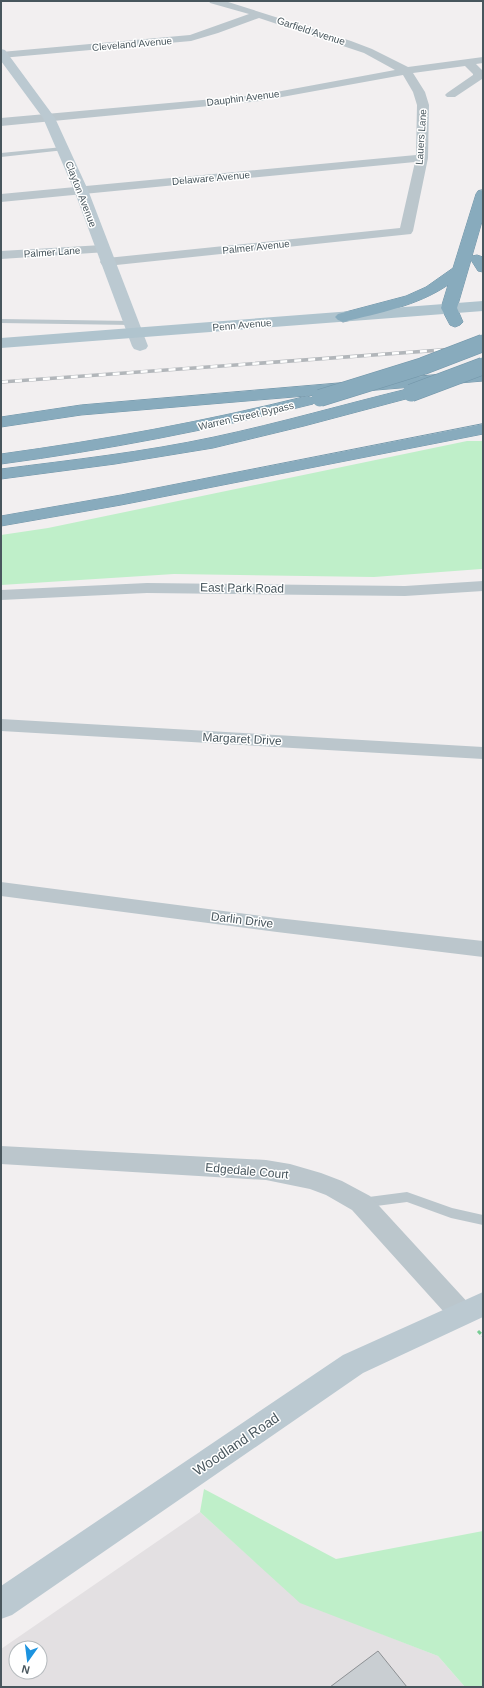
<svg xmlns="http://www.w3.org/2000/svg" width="484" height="1688" viewBox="0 0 484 1688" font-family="Helvetica,sans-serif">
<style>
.education{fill:#e3e0e2;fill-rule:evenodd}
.green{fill:#bfefc9}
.building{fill:#c9ced2;stroke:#8d9093}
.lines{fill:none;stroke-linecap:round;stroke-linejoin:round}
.highway-casing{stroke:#7396a9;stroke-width:1}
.path{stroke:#77cc94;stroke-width:3;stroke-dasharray:4 2.5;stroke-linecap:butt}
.lane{fill:#bbc6cc;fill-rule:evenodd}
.street{fill:#bbc6cc;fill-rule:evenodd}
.secondary{fill:#bbc9d1;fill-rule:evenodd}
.primary{fill:#b0c4ce;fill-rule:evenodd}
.highway{fill:#88abbd;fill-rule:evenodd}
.rail-casing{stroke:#b2b6ba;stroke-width:3.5}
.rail{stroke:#fff;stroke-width:2.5;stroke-dasharray:7;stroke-linecap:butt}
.highway-bridge-casing{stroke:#7396a9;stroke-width:18;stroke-linecap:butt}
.highway-bridge{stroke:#88abbd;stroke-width:17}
.labels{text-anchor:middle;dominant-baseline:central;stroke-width:3;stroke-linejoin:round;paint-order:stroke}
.far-street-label{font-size:10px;fill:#48565d;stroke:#fff}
.street-label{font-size:12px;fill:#48565d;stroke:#fff}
.near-street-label{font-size:14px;fill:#48565d;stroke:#fff}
</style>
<rect width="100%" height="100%" fill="#f2eff0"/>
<path class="education" d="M200 1512 300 1602 438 1656 465 1687H1V1649ZM16 1648H40V1672H16Z"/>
<g class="green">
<path d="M467 441H483V569H481L374 577 174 574 1 585V535L48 528Z"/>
<path d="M204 1489 336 1559 483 1531V1687H465L438 1656 300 1603 200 1512Z"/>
</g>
<path class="building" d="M378 1651 407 1687H330Z"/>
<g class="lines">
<defs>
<g id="highway">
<path d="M483 190V218L472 256 477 255 483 257V272L478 271 471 260 457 308 463 322 460 325 455 327 450 325 441 308 448 285C417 306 379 313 343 322L338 320 335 317 338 314 406 296 426 287 453 268 476 194 478 191Z"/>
<path d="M483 371V381L81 415 1 427V417L81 405Z"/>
<path d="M411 388 417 390 419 393 417 396 304 426 213 448 115 464 1 479V469C72 460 144 452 214 437 280 423 345 404 411 388Z"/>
<path d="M307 396 313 398 315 401 313 404C210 430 106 450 1 464V454C104 440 206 421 307 396Z"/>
<path d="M483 424V434L121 505 1 526V516L121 495Z"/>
</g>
</defs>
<use href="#highway" class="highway-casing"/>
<path class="path" d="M478 1331 483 1336"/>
<g class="lane">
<path d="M63 147 66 149 65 150 1 157V153Z"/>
<path d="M1 319 132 321 136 323 132 325 1 323Z"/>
<path d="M407 1192 452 1208 483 1215V1225L451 1218 407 1202 361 1208 357 1206 355 1203 357 1200 361 1198Z"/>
</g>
<g class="street">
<path d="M209 1H225L351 41 372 49 408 67 483 57V63L476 64 483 71 482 79 455 97H447L445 95 447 93 473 75V74L465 66 413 73 425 92 429 105 428 158 413 231 411 234 107 266 102 265 100 262 102 259 107 258 400 228 415 162 1 202V194L416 155 417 105 413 92 403 75 260 101 1 126V118L260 95 395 70 364 53 259 18 218 33 191 41 1 58V52L190 35 249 14 210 3Z"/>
<path d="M102 245 107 246 109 249 107 252 1 259V251Z"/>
<path d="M483 581V591L405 596 147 593 1 600V590L147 583 405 586Z"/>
<path d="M1 719 483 747V759L1 731Z"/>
<path d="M1 882 277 918 483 941V957L277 932 1 896Z"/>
<path d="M1 1146 266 1160 290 1164 321 1173 342 1181 370 1196 471 1306 475 1314 471 1322 462 1325 453 1322 352 1210 326 1195 310 1189 266 1180 1 1164Z"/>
</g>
<g class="secondary">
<path d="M1 49 5 50 55 118 88 190 148 346 146 349 140 351 134 349 132 346 74 190 43 118 1 61Z"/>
<path d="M483 1292V1317L363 1373 12 1615 1 1619V1586L343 1355Z"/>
</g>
<path class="primary" d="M483 301V311L1 348V338Z"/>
<use href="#highway" class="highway"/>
<defs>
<path id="rail" d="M1 382 483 347"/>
</defs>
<use href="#rail" class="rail-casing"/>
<use href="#rail" class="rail"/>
<defs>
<g id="highway-bridge">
<path d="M411 393 483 366"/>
<path d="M320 398 423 366 483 343"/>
</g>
</defs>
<use href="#highway-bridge" class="highway-bridge-casing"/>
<use href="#highway-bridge" class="highway-bridge"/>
</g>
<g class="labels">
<g class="far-street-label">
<text transform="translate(311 31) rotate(18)">Garfield Avenue</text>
<text transform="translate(132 44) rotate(-5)">Cleveland Avenue</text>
<text transform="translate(243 98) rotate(-7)">Dauphin Avenue</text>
<text transform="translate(421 137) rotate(-86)">Lauers Lane</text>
<text transform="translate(211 178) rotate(-5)">Delaware Avenue</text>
<text transform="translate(81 194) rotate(69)">Clayton Avenue</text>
<text transform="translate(256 247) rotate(-6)">Palmer Avenue</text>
<text transform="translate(52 252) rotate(-4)">Palmer Lane</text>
<text transform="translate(242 325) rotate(-5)">Penn Avenue</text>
<text transform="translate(246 416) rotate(-13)">Warren Street Bypass</text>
</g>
<g class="street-label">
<text transform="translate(242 588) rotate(1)">East Park Road</text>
<text transform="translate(242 739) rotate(3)">Margaret Drive</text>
<text transform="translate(242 920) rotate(7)">Darlin Drive</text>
<text transform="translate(247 1171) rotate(5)">Edgedale Court</text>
</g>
<g class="near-street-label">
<text transform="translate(236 1444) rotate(-34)">Woodland Road</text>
</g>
</g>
<rect width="484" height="1688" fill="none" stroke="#48565d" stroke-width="4"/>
<g transform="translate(28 1660) rotate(194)"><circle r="19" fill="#ffffff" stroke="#b6bbbe"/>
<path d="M0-3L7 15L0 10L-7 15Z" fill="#1c93df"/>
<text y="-6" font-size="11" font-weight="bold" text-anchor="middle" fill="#48565d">N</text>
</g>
</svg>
